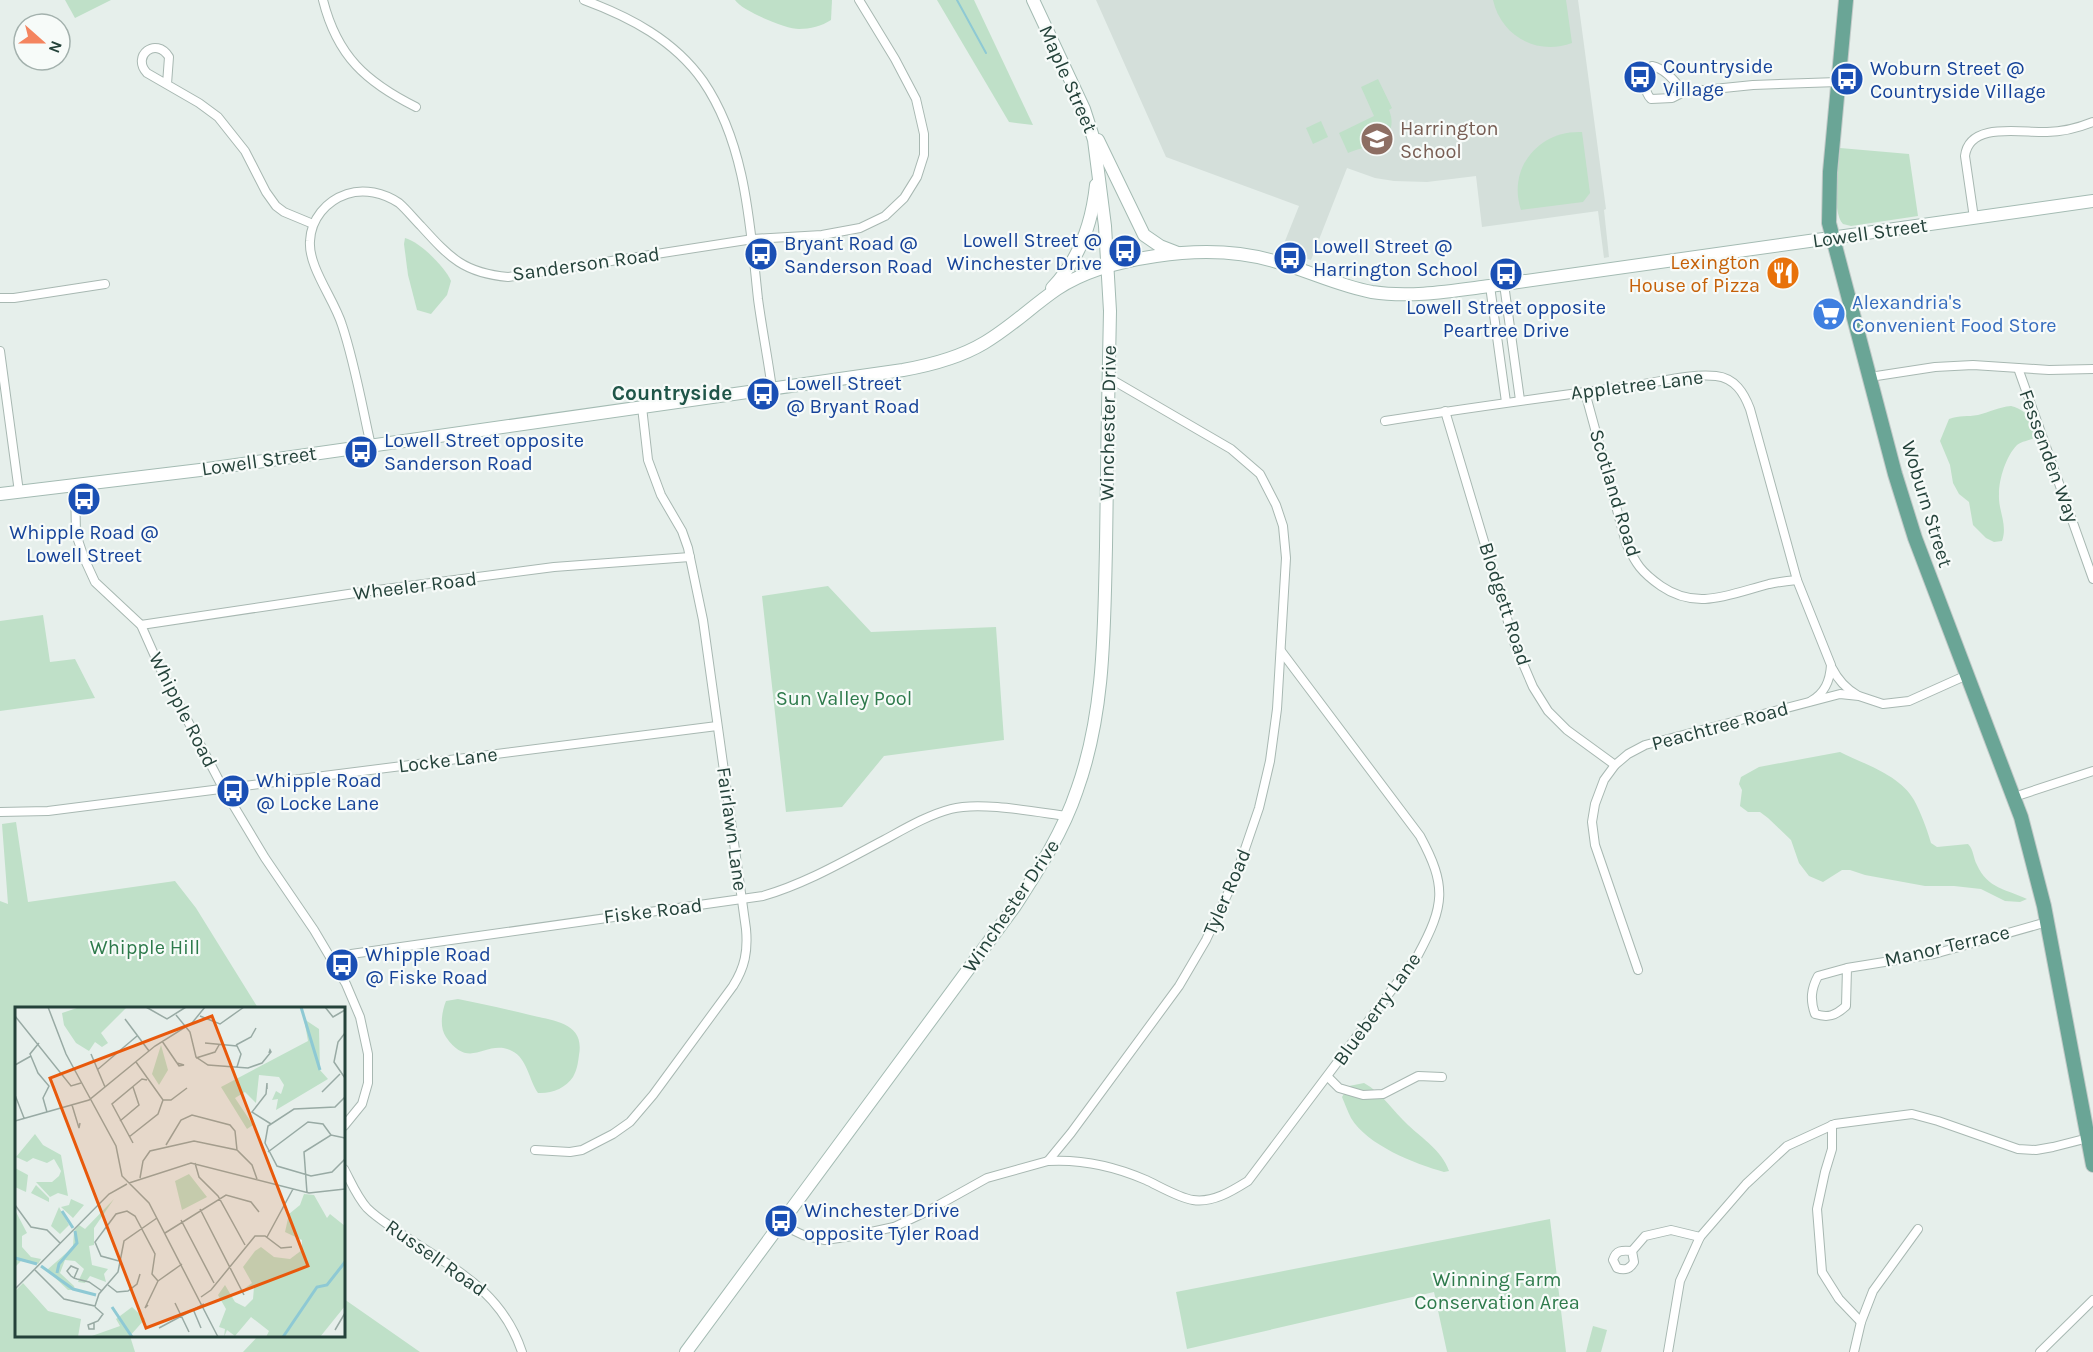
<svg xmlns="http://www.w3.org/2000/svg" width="2093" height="1352" viewBox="0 0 2093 1352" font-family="Karla,sans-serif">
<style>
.built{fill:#d4dfda}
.green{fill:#bfe0c8}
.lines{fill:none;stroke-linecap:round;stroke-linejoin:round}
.stream{stroke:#8ec9d4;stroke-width:2}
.street-casing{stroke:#a8b8b2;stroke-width:10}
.secondary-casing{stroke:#a4bbb3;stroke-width:14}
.primary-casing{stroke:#c2cac8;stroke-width:16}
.street{stroke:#fff;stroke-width:8}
.secondary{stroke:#fff;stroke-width:12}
.primary{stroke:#6aa596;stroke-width:14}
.labels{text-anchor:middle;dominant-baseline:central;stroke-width:4.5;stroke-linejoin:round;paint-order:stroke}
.transit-label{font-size:20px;fill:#164399;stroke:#f7fbf9;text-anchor:start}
.street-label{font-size:20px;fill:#24423a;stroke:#f7fbf9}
.education-label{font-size:20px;fill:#785e54;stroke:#f7fbf9;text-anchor:start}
.food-label{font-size:20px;fill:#c56008;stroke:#f7fbf9;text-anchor:end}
.shop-label{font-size:20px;fill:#366cbe;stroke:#f7fbf9;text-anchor:start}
.park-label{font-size:20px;fill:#2d7a4b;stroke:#f7fbf9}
.neighbourhood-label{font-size:21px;font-weight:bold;fill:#1f5548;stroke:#f7fbf9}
.inset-river{fill:none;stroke:#8ec9d4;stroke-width:3}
.inset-road{fill:none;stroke:#98aaa4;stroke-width:1.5}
.view{fill:#e8590c;fill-opacity:0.15;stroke:#e8590c;stroke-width:3}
.inset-edge{fill:none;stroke:#24423a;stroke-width:3}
</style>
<rect width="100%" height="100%" fill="#e6efeb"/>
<path class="built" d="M1096 0H1578L1606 209 1604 210 1609 257 1604 258 1598 211 1482 227 1476 176 1427 182 1394 181 1375 178 1347 168 1311 260 1281 251 1299 206 1166 157Z"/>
<g class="green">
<path d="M65 0H111L75 18Z"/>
<path d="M735 0H832L831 20C822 26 810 29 799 29 786 29 742 11 735 0Z"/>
<path d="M937 0H974L1033 125 1009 122Z"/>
<path d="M1493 0H1566L1572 43C1537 56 1501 36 1493 0Z"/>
<path d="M1378 79 1392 108 1389 110C1401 140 1369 145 1348 153L1339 133 1374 116 1361 87Z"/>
<path d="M1321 121 1328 137 1313 144 1306 128Z"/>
<path d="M1582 132 1590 193 1583 202 1521 210C1507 168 1539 130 1582 132Z"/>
<path d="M1840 148 1909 154 1918 216 1851 226 1843 224C1831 211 1839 165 1840 148Z"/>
<path d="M405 238C420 242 445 267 451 281L447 295 431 314 417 310 408 275 404 244Z"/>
<path d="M2011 406C2024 409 2033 419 2038 431L2034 438C2028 441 2022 441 2017 445 2006 456 1999 479 1999 494 1998 511 2008 524 2002 541L1994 542 1986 538 1973 525 1969 502 1959 494 1953 483 1950 465 1940 441 1949 419C1960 415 1967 417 1978 415 1990 412 1999 407 2011 406Z"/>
<path d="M828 586 871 632 996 627 1004 740 884 756 842 807 786 812 762 596Z"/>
<path d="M43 615 50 662 75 659 95 698 0 711V621Z"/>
<path d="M1840 752C1864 764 1900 775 1914 800 1921 813 1927 829 1931 843L1937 847 1968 844C1974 850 1973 858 1977 865 1988 889 2006 889 2027 899L2020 902 2005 901 1981 889 1954 886H1925L1865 875 1850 870H1842L1823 882 1809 876 1799 863 1791 840 1768 818 1760 812H1748L1740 806 1742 790 1739 784 1741 777 1759 767Z"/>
<path d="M16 822 28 902 175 881 196 908 258 1008H16V1336H130L135 1352H0V901L8 904 2 824Z"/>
<path d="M458 999C483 1004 506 1009 530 1015 553 1021 585 1022 579 1055 578 1063 577 1070 573 1077 566 1088 551 1094 538 1093 529 1080 527 1058 512 1051 486 1038 470 1072 446 1037 439 1027 442 1011 446 1001Z"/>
<path d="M1364 1083C1382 1093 1393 1111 1408 1125 1423 1139 1442 1151 1449 1171L1444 1172C1415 1164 1367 1145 1351 1118 1348 1112 1345 1104 1342 1097L1349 1086Z"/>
<path d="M1550 1219 1566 1352H1447L1434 1292 1187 1349 1176 1292Z"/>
<path d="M344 1299 420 1352H243L258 1336H344Z"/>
<path d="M1593 1326 1607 1330 1601 1352H1586Z"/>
</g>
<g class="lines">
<path class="stream" d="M957 0 986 53"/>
<defs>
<g id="street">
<path d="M323 0C337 56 366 82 416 107"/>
<path d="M584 0C630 17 674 40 703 81 746 144 750 225 758 299 762 329 768 359 772 389"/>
<path d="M167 84 169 57C156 36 131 56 147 73L199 103 218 117 245 151 266 192 276 206 284 212 313 224"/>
<path d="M1684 92 1672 98 1651 99C1644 92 1644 79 1647 70L1652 66C1666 69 1675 82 1684 92L1753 85 1838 82"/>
<path d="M1974 218 1965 156C1969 121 2022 133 2047 132 2063 132 2078 128 2093 122"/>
<path d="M1504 284 1520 400"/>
<path d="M1490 286 1506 402"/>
<path d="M0 298H14L105 284"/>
<path d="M0 351 19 492"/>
<path d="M2018 368 2093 579"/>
<path d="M1870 377 1935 367 1973 365 2049 370 2093 369"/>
<path d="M1585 392 1626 543C1636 564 1641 572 1661 586 1697 611 1730 594 1769 584 1778 582 1787 581 1797 580"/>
<path d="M1445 411 1515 645 1533 687 1548 711 1567 730 1615 765"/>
<path d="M1385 421C1467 408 1548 397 1630 386 1656 383 1690 373 1716 376 1735 378 1744 393 1750 409L1797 580 1831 665C1830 681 1825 693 1811 701"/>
<path d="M371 446C362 406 355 364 342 325 334 299 308 267 310 241 311 219 326 201 347 194 364 188 384 193 399 203 407 210 414 219 421 226 450 258 464 273 508 277L753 239 822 235 860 228 885 216 904 198 917 177 924 155V134L916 99 895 59 859 0"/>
<path d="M75 486 76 534 84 558 95 582 141 625 161 670 223 788 265 858 314 930 346 984 360 1017 368 1054V1083L362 1104 344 1126"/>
<path d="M141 625 362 592 554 567 690 557"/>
<path d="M1832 668C1838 680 1845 688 1857 695"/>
<path d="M2014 797 2093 771"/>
<path d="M0 812 48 811 717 726"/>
<path d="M330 957 763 896C807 883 844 861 884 840 906 828 928 815 951 809 980 801 1036 812 1066 816"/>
<path d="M1847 968 1818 976C1811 989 1810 1000 1815 1014 1828 1018 1835 1016 1846 1006L1847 968 1934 954 2047 922"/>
<path d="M1638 970 1595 845 1592 822 1595 804 1604 780 1615 765 1628 754 1645 745 1840 694 1859 696 1883 704 1909 701 1967 675"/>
<path d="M1328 1077 1339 1088 1363 1095 1383 1094 1418 1076 1442 1077"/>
<path d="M1832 1125V1149L1825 1172 1817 1209 1822 1272 1839 1299 1861 1322"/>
<path d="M535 1150 570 1152 582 1150 613 1134 630 1122 653 1095 733 986C745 967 748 951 746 929L703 620 688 548 682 531 661 495 648 460 642 407"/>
<path d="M1048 1161C1083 1159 1114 1166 1146 1180 1159 1186 1179 1198 1193 1200 1213 1203 1232 1191 1248 1181L1418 955C1445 905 1447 886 1420 836L1281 651"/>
<path d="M344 1169C351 1182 357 1197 367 1208 377 1218 389 1225 400 1233 452 1268 501 1289 522 1352"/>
<path d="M780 1224 803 1235 825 1240 853 1236 894 1227 926 1212 987 1178 1048 1161 1071 1133 1179 986 1206 940 1235 878 1259 808 1270 761 1277 709 1286 558 1283 526 1276 505 1260 474 1231 449 1109 378"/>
<path d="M1632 1251C1622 1250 1616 1250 1613 1260L1617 1268C1625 1271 1630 1269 1634 1262L1632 1251 1645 1236 1671 1230 1700 1237"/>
<path d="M1668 1352 1680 1281 1700 1237 1746 1184 1787 1146 1835 1124 1912 1114 1938 1121 2018 1149 2036 1150 2053 1147 2092 1137"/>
<path d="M1854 1352 1861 1322 1873 1291 1918 1229"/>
<path d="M2040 1352 2093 1300"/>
</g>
<g id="secondary">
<path d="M1098 140 1144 235 1160 246 1178 253"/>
<path d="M1052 288C1079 260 1092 223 1096 185"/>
<path d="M0 494 200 470 903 370C931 365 959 358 984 343 1010 328 1032 306 1057 289 1085 270 1122 261 1156 256 1196 250 1238 250 1277 262 1309 271 1339 286 1372 292 1411 298 1451 291 1490 286L2093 201"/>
<path d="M686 1352 1015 906C1039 869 1063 832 1077 790 1105 712 1104 629 1106 547 1107 468 1108 390 1110 311L1105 226 1094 140 1084 109 1033 0"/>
</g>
<path id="primary" d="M1846 0 1830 172 1829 223 1895 474 1915 538 2021 817 2044 906 2093 1165"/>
</defs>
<use href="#street" class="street-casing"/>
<use href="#secondary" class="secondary-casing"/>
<use href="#primary" class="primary-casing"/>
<use href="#street" class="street"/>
<use href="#secondary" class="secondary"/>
<use href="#primary" class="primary"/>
</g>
<defs>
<symbol id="bus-disc" viewBox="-11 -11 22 22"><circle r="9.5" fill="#1a4fb4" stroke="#f7fbf9"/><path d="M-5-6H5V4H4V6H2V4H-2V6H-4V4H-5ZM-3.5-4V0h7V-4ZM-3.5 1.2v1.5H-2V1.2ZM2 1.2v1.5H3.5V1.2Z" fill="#fff"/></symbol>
<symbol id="school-disc" viewBox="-11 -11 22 22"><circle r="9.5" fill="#8d6e63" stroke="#f7fbf9"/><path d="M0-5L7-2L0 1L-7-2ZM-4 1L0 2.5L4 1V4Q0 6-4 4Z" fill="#fff"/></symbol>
<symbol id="restaurant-disc" viewBox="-11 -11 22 22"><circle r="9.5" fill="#e8710a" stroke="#f7fbf9"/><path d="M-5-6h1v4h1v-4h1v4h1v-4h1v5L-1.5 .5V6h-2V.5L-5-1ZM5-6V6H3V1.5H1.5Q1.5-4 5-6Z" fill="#fff"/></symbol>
<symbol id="supermarket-disc" viewBox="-11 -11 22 22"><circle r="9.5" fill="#3f7fe0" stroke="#f7fbf9"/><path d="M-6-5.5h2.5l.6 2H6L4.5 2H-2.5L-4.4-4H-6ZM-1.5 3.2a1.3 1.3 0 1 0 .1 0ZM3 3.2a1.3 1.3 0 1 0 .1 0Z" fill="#fff"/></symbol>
</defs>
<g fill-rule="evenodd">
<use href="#bus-disc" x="1621" y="58" width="38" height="38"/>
<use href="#bus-disc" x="1828" y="60" width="38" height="38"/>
<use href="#school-disc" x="1358" y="120" width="38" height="38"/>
<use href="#bus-disc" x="1106" y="232" width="38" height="38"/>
<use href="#bus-disc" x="742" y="235" width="38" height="38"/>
<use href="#bus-disc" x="1271" y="239" width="38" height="38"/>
<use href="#restaurant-disc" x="1764" y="254" width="38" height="38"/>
<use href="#bus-disc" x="1487" y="255" width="38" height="38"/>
<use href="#supermarket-disc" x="1810" y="295" width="38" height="38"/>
<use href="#bus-disc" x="744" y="375" width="38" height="38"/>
<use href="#bus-disc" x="342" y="433" width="38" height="38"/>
<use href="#bus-disc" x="65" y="480" width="38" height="38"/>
<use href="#bus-disc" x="214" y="772" width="38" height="38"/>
<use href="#bus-disc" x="323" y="946" width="38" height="38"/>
<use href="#bus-disc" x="762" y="1202" width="38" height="38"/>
</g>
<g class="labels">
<g class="transit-label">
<text x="1663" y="66">Countryside<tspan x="1663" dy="23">Village</tspan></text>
<text x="1870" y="68">Woburn Street @<tspan x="1870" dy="23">Countryside Village</tspan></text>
<text x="1102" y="240" text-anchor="end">Lowell Street @<tspan x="1102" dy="23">Winchester Drive</tspan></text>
<text x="784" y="243">Bryant Road @<tspan x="784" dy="23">Sanderson Road</tspan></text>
<text x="1313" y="246">Lowell Street @<tspan x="1313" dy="23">Harrington School</tspan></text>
<text x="1506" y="307" text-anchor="middle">Lowell Street opposite<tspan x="1506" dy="23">Peartree Drive</tspan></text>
<text x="786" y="383">Lowell Street<tspan x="786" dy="23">@ Bryant Road</tspan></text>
<text x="384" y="440">Lowell Street opposite<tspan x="384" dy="23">Sanderson Road</tspan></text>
<text x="84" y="532" text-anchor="middle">Whipple Road @<tspan x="84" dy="23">Lowell Street</tspan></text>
<text x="256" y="780">Whipple Road<tspan x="256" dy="23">@ Locke Lane</tspan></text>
<text x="365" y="954">Whipple Road<tspan x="365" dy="23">@ Fiske Road</tspan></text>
<text x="804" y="1210">Winchester Drive<tspan x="804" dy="23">opposite Tyler Road</tspan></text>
</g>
<g class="street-label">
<text transform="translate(1068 79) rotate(66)">Maple Street</text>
<text transform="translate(1870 233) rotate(-8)">Lowell Street</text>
<text transform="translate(586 264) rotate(-8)">Sanderson Road</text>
<text transform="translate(1637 385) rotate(-7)">Appletree Lane</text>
<text transform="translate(1108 423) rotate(-89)">Winchester Drive</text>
<text transform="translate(2049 456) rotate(70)">Fessenden Way</text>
<text transform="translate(259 461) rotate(-8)">Lowell Street</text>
<text transform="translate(1615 493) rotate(73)">Scotland Road</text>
<text transform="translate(1927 504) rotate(73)">Woburn Street</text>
<text transform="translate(415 586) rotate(-7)">Wheeler Road</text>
<text transform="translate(1505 604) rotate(72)">Blodgett Road</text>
<text transform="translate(183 710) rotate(63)">Whipple Road</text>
<text transform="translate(1720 726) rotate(-15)">Peachtree Road</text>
<text transform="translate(448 760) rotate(-7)">Locke Lane</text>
<text transform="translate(732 829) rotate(82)">Fairlawn Lane</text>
<text transform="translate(1227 892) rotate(-67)">Tyler Road</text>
<text transform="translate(1011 906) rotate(-56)">Winchester Drive</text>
<text transform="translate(653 911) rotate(-7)">Fiske Road</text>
<text transform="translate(1947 946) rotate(-13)">Manor Terrace</text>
<text transform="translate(1377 1009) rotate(-54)">Blueberry Lane</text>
<text transform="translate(436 1258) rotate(35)">Russell Road</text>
</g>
<g class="education-label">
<text x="1400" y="128">Harrington<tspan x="1400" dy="23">School</tspan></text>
</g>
<g class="food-label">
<text x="1760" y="262">Lexington<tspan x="1760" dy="23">House of Pizza</tspan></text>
</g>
<g class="shop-label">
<text x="1852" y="302">Alexandria's<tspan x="1852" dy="23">Convenient Food Store</tspan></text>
</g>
<g class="park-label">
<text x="844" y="698">Sun Valley Pool</text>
<text x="145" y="947">Whipple Hill</text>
<text x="1497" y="1279">Winning Farm<tspan x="1497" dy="23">Conservation Area</tspan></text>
</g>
<g class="neighbourhood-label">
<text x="672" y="393">Countryside</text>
</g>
</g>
<g transform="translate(15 1007)">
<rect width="330" height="330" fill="#e6efeb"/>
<path d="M65 0H112L86 26 93 36 87 40 80 35 74 44 61 36 49 18 47 6ZM289 12 304 22 305 63 313 72 261 103 263 92 257 93 261 84 266 87 269 78 264 70 244 68 241 96 230 85 220 91 238 118 232 122 206 80 293 34ZM146 38 153 63 144 78 137 67ZM20 127 28 138 46 148 53 189 43 186 35 190 21 175H37L44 169 46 164 39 152 32 156 18 151 12 155 1 150ZM0 161 13 168 11 185 0 180ZM174 167 192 190 167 203 160 174ZM21 178 34 191V195L16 186ZM289 187 299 188 312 211 315 207 330 219V299L305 330H251L254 324 236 310 220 329 212 323 209 330 210 322 204 320 211 302 203 288 210 278 220 295 230 300 238 292 239 280 229 282 237 276 228 260 240 244 246 240 259 250 275 252 287 243V233L270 225 274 207 285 198ZM56 192 69 198 58 211 46 200 54 198ZM99 192 79 221V238L74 239 77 258 93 262 89 267 91 275 75 269 70 276 63 275 69 262 60 254 50 253 45 266 59 279 60 283H53L32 263 58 240 59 224 64 218 70 222ZM44 200 54 218 45 227 36 219ZM0 203 12 226 7 229V240L16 250 26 252 23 257 6 254 0 260ZM8 276 33 304 66 312 63 330H0V284ZM117 300 130 312 114 330H74L105 319 101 312Z" fill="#bfe0c8"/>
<path class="inset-river" d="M286 0 305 63M47 204 58 221M0 251 22 257M26 259 58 282 81 288M42 266 44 257 62 236 60 224M97 300 117 330M268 330 302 280 312 278 330 255"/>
<path class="inset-road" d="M33 0 51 47 101 139 107 169 134 196 203 330M131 0 152 12 171 0M310 0 318 10 330 3M161 8 175 25 181 50 193 58 233 61 247 56 256 45 255 43 254 46M0 9 56 79 66 76M185 9 205 17 229 0M110 12 134 44M330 26 323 35 319 55 330 71M147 34 162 56 169 58 164 59 162 56M24 36 15 47 23 66 34 79 28 91 32 105M190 36 222 39 226 47 222 60M221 38 236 30 241 21M76 47 90 80M181 51 200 45 204 38M121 55 148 93H156L172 81M0 58 16 49M82 63 122 29M252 82V76L251 87 237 105 256 117M307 85 325 67M0 88 9 111M330 90 320 100 279 102 253 119 250 136 262 159 296 169 317 165 330 152M57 98 64 121 65 116M0 114 74 93 140 39 177 16 190 0M105 114 124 98 118 80M0 120V143M114 130 143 107 148 93M118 136 97 97 127 72 132 73M151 138 166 113 177 108 215 118 220 124 222 143M253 145 293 115 308 117 316 128M180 156 184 170 203 189 230 238M125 171 128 154 135 144 179 134 222 143 237 158 242 172M114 176 176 156 294 186 330 182M292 186 289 145 316 128 330 131M0 198 16 220 32 223 45 236M185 202 229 288M166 213 199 276M150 226 211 188 236 195 244 205M252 230 278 182M104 254 86 249 80 235 101 207 112 204 120 209 140 247 137 267 143 274M20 263 49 292 80 299 84 287 103 265 109 234 142 211M59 271 63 262 56 259 52 264 56 269 59 271 62 272 74 275 87 284M143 274 167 257M93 278 102 285 113 284 122 277 125 267M0 282 94 187 112 177M186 290 196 283 240 229H250L266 241 277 240M160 296 174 325M133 298 130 301 143 274M178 302 186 321M79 316V322H74L73 318 83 314 88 307 80 300M144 321 189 297M320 323 330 306"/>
<path class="view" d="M197 9 293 259 131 321 35 71Z"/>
<rect width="330" height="330" class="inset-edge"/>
</g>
<g transform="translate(42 42) rotate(111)"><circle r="28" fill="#f7fbf9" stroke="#a3b1ad" stroke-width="1.5"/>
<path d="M0-4.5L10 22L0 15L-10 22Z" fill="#f4845f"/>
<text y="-9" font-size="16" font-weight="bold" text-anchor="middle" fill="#24423a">N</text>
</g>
</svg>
